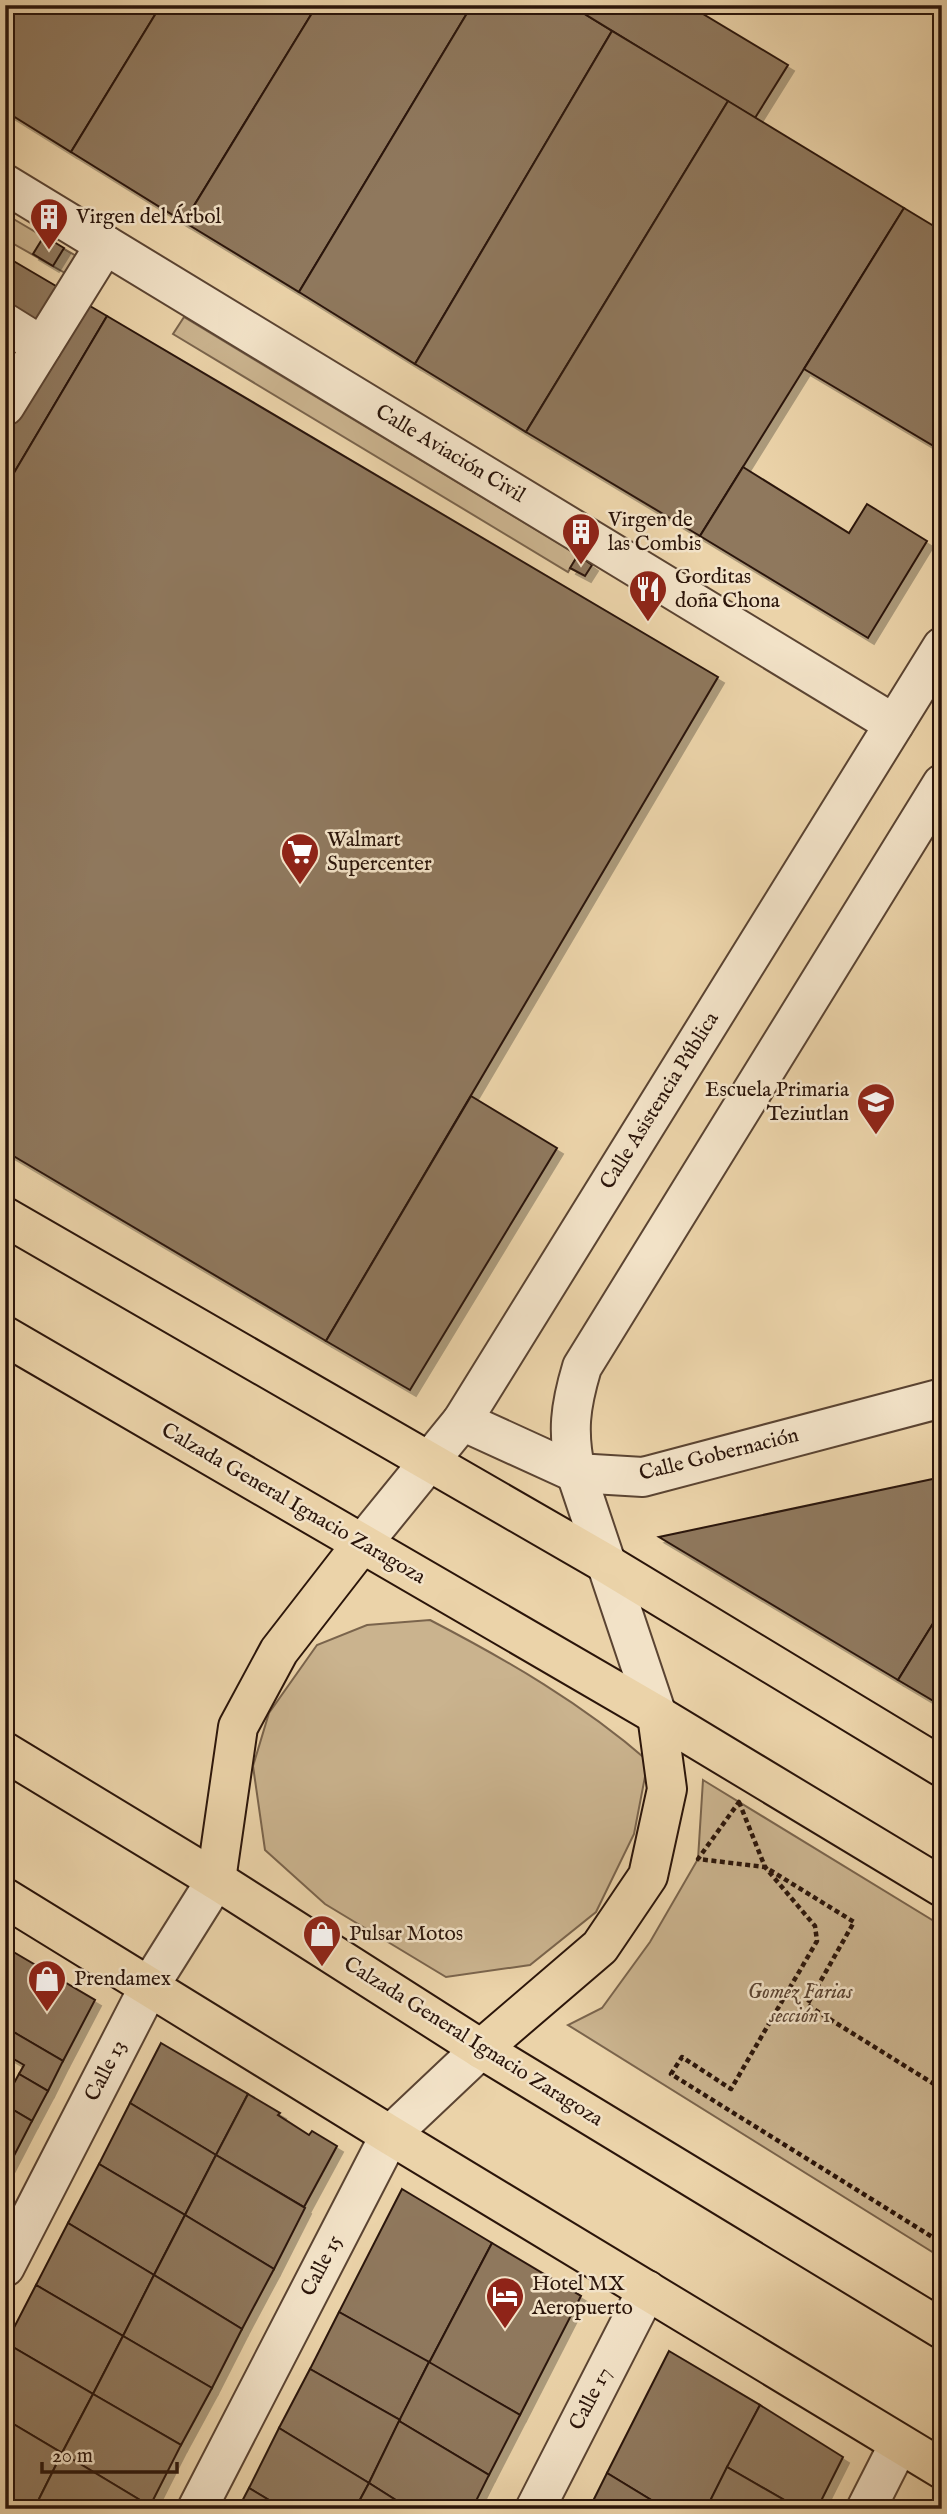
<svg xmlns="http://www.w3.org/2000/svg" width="947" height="2514" viewBox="0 0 947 2514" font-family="'IM FELL English',serif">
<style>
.green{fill:#cab38e;stroke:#7a644c;stroke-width:2}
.building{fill:#8f785d;stroke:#2b150a;stroke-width:2;filter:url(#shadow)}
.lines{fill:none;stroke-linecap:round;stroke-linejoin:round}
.minor-casing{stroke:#5b4432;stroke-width:42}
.major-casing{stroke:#2b150a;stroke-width:42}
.path{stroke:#2b150a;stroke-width:4.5;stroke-dasharray:5 3.5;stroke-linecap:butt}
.minor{stroke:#f2e2c7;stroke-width:38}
.major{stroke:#ebd3a9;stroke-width:38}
.labels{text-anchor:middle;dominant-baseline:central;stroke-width:5;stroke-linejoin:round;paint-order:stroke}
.poi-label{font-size:21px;fill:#2b150a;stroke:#f2e2c7;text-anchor:start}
.street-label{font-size:21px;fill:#2b150a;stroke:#f2e2c7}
.park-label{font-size:21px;font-style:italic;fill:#5b4432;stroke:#f2e2c7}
</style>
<defs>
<filter id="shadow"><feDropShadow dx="6" dy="6" stdDeviation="0" flood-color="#0004"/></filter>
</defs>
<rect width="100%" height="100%" fill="#ebd3a9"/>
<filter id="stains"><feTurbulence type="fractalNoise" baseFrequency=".00286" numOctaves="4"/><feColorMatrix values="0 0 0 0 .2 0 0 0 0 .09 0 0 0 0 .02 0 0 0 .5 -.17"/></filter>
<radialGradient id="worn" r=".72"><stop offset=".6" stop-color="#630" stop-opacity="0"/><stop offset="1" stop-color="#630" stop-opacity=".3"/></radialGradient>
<g class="green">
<path d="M5 214 83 260 72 277 5 239Z"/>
<path d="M184 317 578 555 568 572 173 334Z"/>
<path d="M430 1620C507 1660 583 1704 648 1761L634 1834 596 1912 530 1965 446 1977 325 1904 265 1850 253 1766 269 1713 317 1645 367 1625Z"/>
<path d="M703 1780 942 1926V2258L568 2025 602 2008 650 1942 698 1859Z"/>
</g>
<g class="building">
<path d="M5 5H161L71 152 5 111Z"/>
<path d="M161 5H317L184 222 71 152Z"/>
<path d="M317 5H472L299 292 184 222Z"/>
<path d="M472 5H570L612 31 415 364 299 292Z"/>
<path d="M570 5H688L788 65 755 118Z"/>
<path d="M612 31 728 101 526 432 415 364Z"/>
<path d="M728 101 904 208 700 536 526 432Z"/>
<path d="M904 208 942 231V451L804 369Z"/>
<path d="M44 236 64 248 53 266 33 254Z"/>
<path d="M5 256 107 316 5 488Z"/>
<path d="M107 316 718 677 326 1341 5 1151V488Z"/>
<path d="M743 467 849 533 867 504 927 541 868 638 700 536Z"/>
<path d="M578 555 592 565 585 576 570 568Z"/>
<path d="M471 1096 557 1148 410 1390 326 1341Z"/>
<path d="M942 1477V1609L898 1680 659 1537Z"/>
<path d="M942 1609V1706L898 1680Z"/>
<path d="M5 1947 95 2000 63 2061 5 2027Z"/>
<path d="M5 2027 63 2061 48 2091 19 2074 24 2065 5 2054Z"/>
<path d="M161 2043 248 2094 216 2155 130 2103Z"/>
<path d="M19 2074 48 2091 32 2121 5 2105V2077L14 2083Z"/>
<path d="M248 2094 280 2113 278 2115 309 2135 312 2131 337 2146 304 2207 216 2155Z"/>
<path d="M130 2103 216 2155 185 2215 99 2164Z"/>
<path d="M5 2105 32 2121 5 2173Z"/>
<path d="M216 2155 305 2208 274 2269 185 2215Z"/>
<path d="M99 2164 185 2215 154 2275 68 2223Z"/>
<path d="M402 2189 492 2243 429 2363 339 2312Z"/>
<path d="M185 2215 274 2269 242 2329 154 2275Z"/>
<path d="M68 2223 154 2275 123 2336 36 2285Z"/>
<path d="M492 2243 581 2296 520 2415 429 2363Z"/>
<path d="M154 2275 242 2329 212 2388 123 2336Z"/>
<path d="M36 2285 123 2336 93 2394 6 2343Z"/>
<path d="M339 2312 429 2362 400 2420 310 2369Z"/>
<path d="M123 2336 212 2388 181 2445 93 2394Z"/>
<path d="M6 2343 93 2394 62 2453 5 2419Z"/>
<path d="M669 2351 760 2405 706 2509H666L607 2473Z"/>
<path d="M429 2362 520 2415 489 2475 399 2421Z"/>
<path d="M310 2369 400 2420 369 2483 279 2428Z"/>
<path d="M93 2394 181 2445 150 2506 62 2453Z"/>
<path d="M760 2405 843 2457 817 2509H800L727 2467Z"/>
<path d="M5 2419 62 2453 34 2509H24L5 2498Z"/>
<path d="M399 2421 489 2475 472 2509H410L369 2483Z"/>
<path d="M279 2428 369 2483 355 2509H284L249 2488Z"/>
<path d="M62 2453 150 2506 148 2509H34Z"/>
<path d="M727 2467 800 2509H706Z"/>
<path d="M607 2473 666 2509H589Z"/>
<path d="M369 2483 410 2509H355Z"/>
<path d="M249 2488 284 2509H238Z"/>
</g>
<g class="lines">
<defs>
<g id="minor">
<path d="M5 184 894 724"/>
<path d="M5 323 42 346"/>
<path d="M5 406 105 245"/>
<path d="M462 1421 576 1473 643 1477 942 1398"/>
<path d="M362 1544 462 1421 942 647"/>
<path d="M657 1715 576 1473C567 1432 570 1407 582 1367L942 784"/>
<path d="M5 2267 150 1985 216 1880"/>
<path d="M197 2509 390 2135 481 2049"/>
<path d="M535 2509 647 2290"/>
<path d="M866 2509 899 2444"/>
</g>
<g id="major">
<path d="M5 1217 605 1563 942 1767"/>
<path d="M5 1336 657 1715 942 1887"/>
<path d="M5 1752 216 1880 481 2049 942 2329"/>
<path d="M216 1880 238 1727 279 1651 362 1544"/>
<path d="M5 1898 390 2135 942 2469"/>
<path d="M481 2049 600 1947 648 1876 667 1789 657 1715"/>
</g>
</defs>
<use href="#minor" class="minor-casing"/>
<use href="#major" class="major-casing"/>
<g class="path">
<path d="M739 1802 765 1867 698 1859Z"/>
<path d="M942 2089 807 2005 854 1922 765 1867 815 1926 817 1941 731 2089 682 2057 671 2074 942 2243"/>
</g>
<use href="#minor" class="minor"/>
<use href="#major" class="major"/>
</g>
<defs>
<symbol id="building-pin" viewBox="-11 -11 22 30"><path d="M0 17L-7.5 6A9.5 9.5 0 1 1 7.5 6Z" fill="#8f2418" stroke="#f2e2c7"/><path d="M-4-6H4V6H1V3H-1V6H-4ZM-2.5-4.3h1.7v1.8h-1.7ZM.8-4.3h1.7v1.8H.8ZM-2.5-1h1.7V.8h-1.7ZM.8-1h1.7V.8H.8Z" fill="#fff"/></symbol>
<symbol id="restaurant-pin" viewBox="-11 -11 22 30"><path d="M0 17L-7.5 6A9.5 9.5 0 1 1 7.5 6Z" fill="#8f2418" stroke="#f2e2c7"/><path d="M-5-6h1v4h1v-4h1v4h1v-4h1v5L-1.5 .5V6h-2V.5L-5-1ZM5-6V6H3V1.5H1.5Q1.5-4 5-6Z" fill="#fff"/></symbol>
<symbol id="supermarket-pin" viewBox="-11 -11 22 30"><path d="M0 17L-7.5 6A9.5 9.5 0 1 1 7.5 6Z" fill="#8f2418" stroke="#f2e2c7"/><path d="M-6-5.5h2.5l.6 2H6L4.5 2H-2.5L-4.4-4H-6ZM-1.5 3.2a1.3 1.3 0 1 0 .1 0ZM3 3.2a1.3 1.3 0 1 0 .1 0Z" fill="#fff"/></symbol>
<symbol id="school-pin" viewBox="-11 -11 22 30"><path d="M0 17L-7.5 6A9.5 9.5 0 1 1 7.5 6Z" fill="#8f2418" stroke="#f2e2c7"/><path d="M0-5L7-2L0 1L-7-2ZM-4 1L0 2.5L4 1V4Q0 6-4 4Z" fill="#fff"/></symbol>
<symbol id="shop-pin" viewBox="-11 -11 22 30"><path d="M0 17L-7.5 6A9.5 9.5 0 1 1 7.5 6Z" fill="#8f2418" stroke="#f2e2c7"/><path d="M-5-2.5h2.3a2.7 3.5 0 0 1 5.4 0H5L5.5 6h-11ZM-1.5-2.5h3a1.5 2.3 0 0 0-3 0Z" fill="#fff"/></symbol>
<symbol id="hotel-pin" viewBox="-11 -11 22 30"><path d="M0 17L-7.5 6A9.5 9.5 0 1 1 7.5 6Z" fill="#8f2418" stroke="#f2e2c7"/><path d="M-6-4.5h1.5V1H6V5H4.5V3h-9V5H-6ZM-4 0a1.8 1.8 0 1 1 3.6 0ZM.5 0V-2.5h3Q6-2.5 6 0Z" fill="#fff"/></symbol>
</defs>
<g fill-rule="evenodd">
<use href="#building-pin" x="27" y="195" width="44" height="60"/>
<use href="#building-pin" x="559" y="510" width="44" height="60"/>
<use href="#restaurant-pin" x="626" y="567" width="44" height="60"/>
<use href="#supermarket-pin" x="278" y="830" width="44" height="60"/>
<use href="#school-pin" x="854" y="1080" width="44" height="60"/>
<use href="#shop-pin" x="300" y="1912" width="44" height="60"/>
<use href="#shop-pin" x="25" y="1957" width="44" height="60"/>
<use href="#hotel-pin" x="483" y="2274" width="44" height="60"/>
</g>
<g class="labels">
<g class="poi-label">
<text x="76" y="217">Virgen del Árbol</text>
<text x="608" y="520">Virgen de<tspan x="608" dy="24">las Combis</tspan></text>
<text x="675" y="577">Gorditas<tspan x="675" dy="24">doña Chona</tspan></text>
<text x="327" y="840">Walmart<tspan x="327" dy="24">Supercenter</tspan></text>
<text x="849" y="1090" text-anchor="end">Escuela Primaria<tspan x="849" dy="24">Teziutlan</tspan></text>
<text x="349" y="1934">Pulsar Motos</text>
<text x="74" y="1979">Prendamex</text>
<text x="532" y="2284">Hotel MX<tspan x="532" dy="24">Aeropuerto</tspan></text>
</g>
<g class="street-label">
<text transform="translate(450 454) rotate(31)">Calle Aviación Civil</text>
<text transform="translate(660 1101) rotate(-58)">Calle Asistencia Pública</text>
<text transform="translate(719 1455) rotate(-14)">Calle Gobernación</text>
<text transform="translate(293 1504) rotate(30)">Calzada General Ignacio Zaragoza</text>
<text transform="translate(473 2042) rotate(32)">Calzada General Ignacio Zaragoza</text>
<text transform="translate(106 2071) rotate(-63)">Calle 13</text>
<text transform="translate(322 2266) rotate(-63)">Calle 15</text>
<text transform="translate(591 2399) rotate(-63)">Calle 17</text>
</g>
<g class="park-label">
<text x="800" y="1992">Gomez Farias<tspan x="800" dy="24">sección 1</tspan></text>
</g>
</g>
<rect width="947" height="2514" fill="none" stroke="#ebd3a9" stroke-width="28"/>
<rect x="7" y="7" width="933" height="2500" fill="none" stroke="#2b150a" stroke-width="3.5"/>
<rect x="14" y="14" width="919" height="2486" fill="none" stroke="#2b150a" stroke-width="2"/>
<path d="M42 2462v10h135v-10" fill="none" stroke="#2b150a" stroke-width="3.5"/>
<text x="52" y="2462" font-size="21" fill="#2b150a" stroke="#f2e2c7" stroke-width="5" paint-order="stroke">20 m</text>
<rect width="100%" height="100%" filter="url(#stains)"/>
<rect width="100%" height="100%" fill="url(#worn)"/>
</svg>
